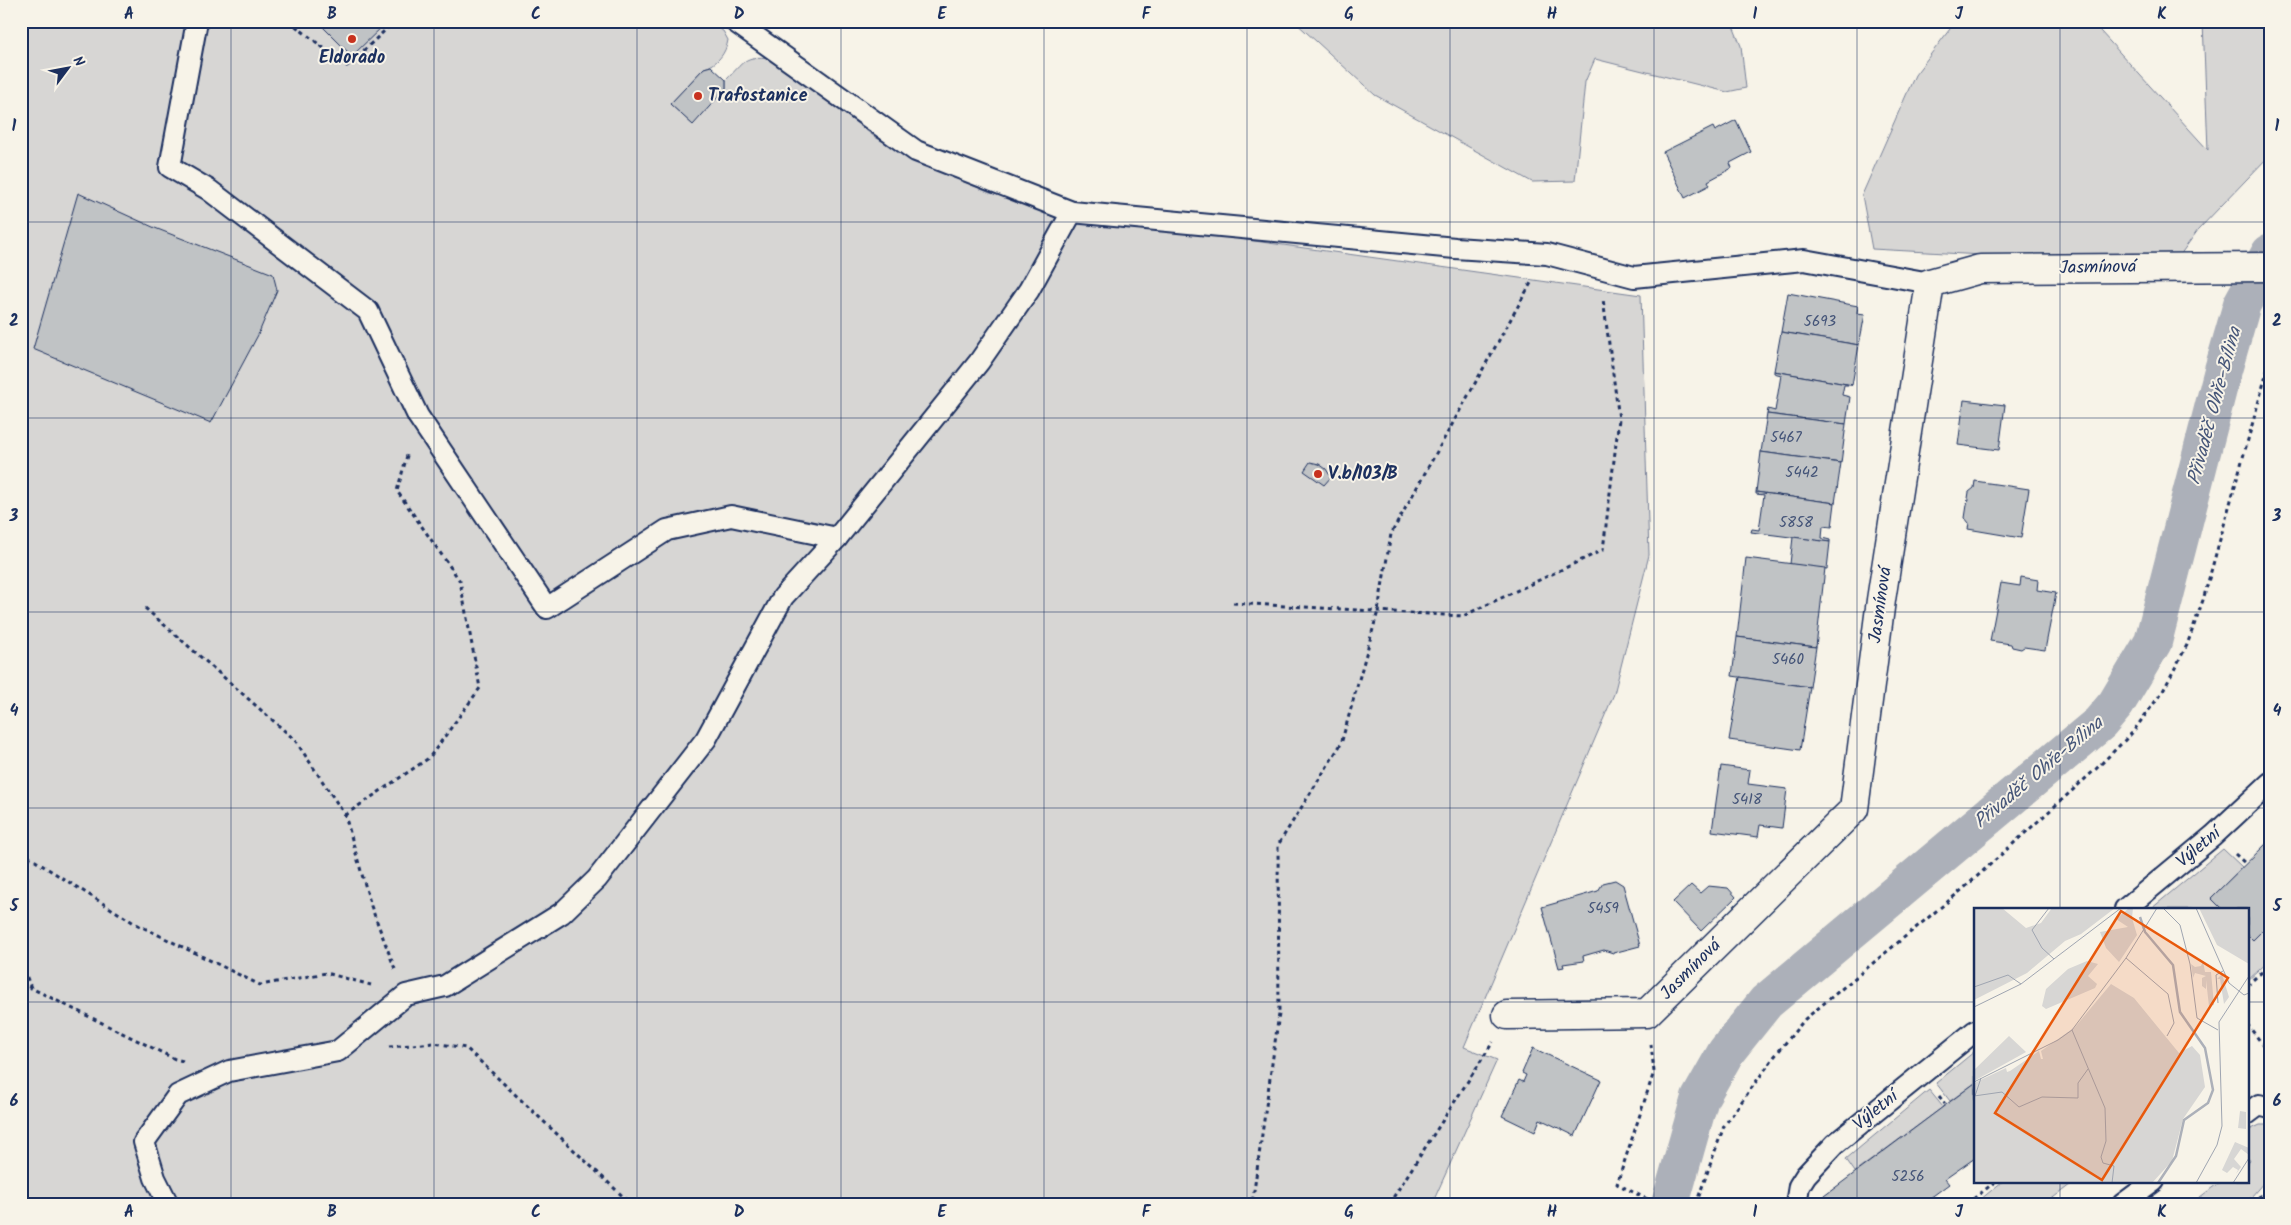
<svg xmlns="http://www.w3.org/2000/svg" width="2291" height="1225" viewBox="0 0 2291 1225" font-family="Kalam,sans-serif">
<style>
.green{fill:#d7d6d4;stroke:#798299}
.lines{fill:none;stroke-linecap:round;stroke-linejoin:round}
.canal{stroke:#acb0b9;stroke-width:38}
.building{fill:#c0c3c5;stroke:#1b2f5e}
.service-casing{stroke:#1b2f5e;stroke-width:24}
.minor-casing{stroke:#1b2f5e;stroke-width:31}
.path{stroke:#1b2f5e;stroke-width:3;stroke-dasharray:4 4;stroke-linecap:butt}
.service{stroke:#f7f3e8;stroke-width:20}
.minor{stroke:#f7f3e8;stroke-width:28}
.grid{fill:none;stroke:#1b2f5e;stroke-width:1;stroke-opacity:0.55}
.poi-dot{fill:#c8321e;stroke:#f7f3e8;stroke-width:2}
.labels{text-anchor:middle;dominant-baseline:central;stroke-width:4;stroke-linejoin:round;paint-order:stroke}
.number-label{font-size:15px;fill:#445478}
.poi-label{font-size:18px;font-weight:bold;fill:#1b2f5e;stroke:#f7f3e8;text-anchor:start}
.street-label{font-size:18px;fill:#1b2f5e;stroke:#f7f3e8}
.water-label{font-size:19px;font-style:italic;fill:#465679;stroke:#f7f3e8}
.inset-river{fill:none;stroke:#acb0b9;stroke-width:2.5}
.inset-road{fill:none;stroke:#9fa5b1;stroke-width:1}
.view{fill:#e8590c;fill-opacity:0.15;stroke:#e8590c;stroke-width:2.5}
.inset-edge{fill:none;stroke:#1b2f5e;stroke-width:2.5}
.neatline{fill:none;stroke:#1b2f5e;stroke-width:2}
.grid-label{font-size:16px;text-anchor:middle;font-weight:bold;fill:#1b2f5e}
</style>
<rect width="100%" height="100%" fill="#f7f3e8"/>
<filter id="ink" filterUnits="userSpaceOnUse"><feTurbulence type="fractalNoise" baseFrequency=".02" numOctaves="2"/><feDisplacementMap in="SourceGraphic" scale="10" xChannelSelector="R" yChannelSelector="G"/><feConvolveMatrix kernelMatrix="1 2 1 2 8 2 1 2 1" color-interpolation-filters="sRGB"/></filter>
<g filter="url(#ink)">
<g class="green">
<path d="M21 21H706L723 31 728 40C726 53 717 65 704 68L670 104 692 124 726 88V80C744 62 744 55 770 58L875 137 914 160 990 193 1111 221 1641 295 1649 555 1614 694 1464 1047 1497 1060 1432 1204H21Z"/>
<path d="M1294 21H1731L1741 46 1746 88 1727 92 1595 59 1585 82 1575 181 1532 182 1375 95Z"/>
<path d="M1956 21H2091L2208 150 2203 21H2258L2270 25V155L2198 230 2180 255 2056 259 1872 249 1862 195 1915 75Z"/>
<path d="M2223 849 2242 867 2212 898 2222 909H2151Z"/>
<path d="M2270 923V960L2247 981V934L2253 940Z"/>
<path d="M1975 1051V1083L1950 1101 1936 1083Z"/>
<path d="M1929 1090 1943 1107 1855 1172 1846 1159Z"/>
<path d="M2260 1125H2270V1175L2245 1204H2191L2221 1181H2247V1162L2249 1160 2247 1157V1131Z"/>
<path d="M2003 1181H2075L2045 1204H1975Z"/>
</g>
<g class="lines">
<path class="canal" d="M1670 1204 1700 1098 1726 1052 1766 1002 2100 723 2116 704 2153 642 2223 370 2242 304 2270 253"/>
</g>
<g class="building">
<path d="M317 21H388L352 56Z"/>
<path d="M711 66 726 80V88L693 125 670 104 704 68Z"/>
<path d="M1736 120 1751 152 1730 163 1732 168 1708 181 1710 185 1685 198 1663 152 1713 127 1715 131Z"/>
<path d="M78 193 155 228 273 274 277 290 258 335 211 423 33 349Z"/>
<path d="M1788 293 1858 306 1857 313 1865 314 1859 345 1781 332Z"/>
<path d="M1781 332 1859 345 1852 385 1774 371Z"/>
<path d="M1774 371 1852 385H1844L1842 395 1850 397 1846 424 1767 414 1768 409 1775 411 1781 375 1774 373Z"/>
<path d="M1964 400 2005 405 1999 450 1958 445Z"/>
<path d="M1767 414 1846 424 1841 463 1761 452Z"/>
<path d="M1761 452 1841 463 1835 503 1756 492Z"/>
<path d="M1310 462 1319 464 1326 469 1331 477 1324 485 1304 471Z"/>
<path d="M1975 481 2029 489 2021 538 1968 529 1969 523 1965 518 1969 492 1974 488Z"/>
<path d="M1756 492 1835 503 1832 527 1823 526 1822 538 1830 540V542L1751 532 1752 529 1759 530 1764 495 1756 494Z"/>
<path d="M1793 537 1830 542 1827 569 1790 564Z"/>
<path d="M1746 558 1825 568 1816 647 1737 637Z"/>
<path d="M2021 577 2038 580 2037 590 2056 593 2045 650 2024 647 2021 649 2012 647 2011 644 1990 641 2001 583 2020 586Z"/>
<path d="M1737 637 1816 647 1810 687 1732 676Z"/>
<path d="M1740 677 1810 687 1800 750 1729 740Z"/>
<path d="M1721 766 1750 770 1748 784 1787 789 1782 828 1760 825 1758 837 1712 831Z"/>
<path d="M2270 840V923L2253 940 2247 934V909H2222L2211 898Z"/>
<path d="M1615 880 1623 885 1640 946 1613 953 1604 950 1583 956 1584 961 1563 964 1564 967 1559 968 1542 907 1598 891 1603 883Z"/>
<path d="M1691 885 1700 893 1708 886 1728 888 1736 897 1701 931 1673 902Z"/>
<path d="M1533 1048 1601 1080 1575 1136 1540 1119 1535 1132 1502 1116 1519 1080 1523 1082 1526 1075 1522 1073Z"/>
<path d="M1975 1083V1158L1945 1179 1949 1184 1922 1204H1817L1816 1202Z"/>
</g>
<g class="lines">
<defs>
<g id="service">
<path d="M197 21 170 167 209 190 368 311 418 416 547 608 667 530 731 516 837 538"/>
<path d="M734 21 916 151 1072 212 1455 248 1547 254 1634 277 1804 260 1930 283"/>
<path d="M2125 909 2213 836 2270 783"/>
<path d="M2247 1114 2259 1105 2270 1108"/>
<path d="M168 1204 155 1178 144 1142 178 1095 229 1071 338 1051 406 995 445 986 562 913 597 879 706 739 783 597 837 538 979 362 1029 290 1072 212"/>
<path d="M1796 1204 1799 1186 1806 1175 1835 1144 1975 1031"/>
<path d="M2123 1204 2154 1181"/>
</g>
<path id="minor" d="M1507 1015 1647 1013 1854 809 1881 600 1930 283 1980 269 2270 267"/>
</defs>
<use href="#service" class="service-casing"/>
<use href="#minor" class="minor-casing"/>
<g class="path">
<path d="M289 21 347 66 395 21"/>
<path d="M1233 603 1463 616 1603 550 1619 419 1603 299"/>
<path d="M145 608 295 740 345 815 371 906 395 969"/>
<path d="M345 815 429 758 480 688 460 581 397 491 408 452"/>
<path d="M21 852 134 923 260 985 326 973 371 985"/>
<path d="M2235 854 2246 864"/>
<path d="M21 962 31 988"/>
<path d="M21 983 175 1059 183 1061"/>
<path d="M2247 985 2270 965"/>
<path d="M2247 1024 2270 1054"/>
<path d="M1651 1044 1654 1072 1617 1184 1651 1201 1668 1204"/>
<path d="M389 1047 434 1043 466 1048 631 1204"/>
<path d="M1939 1096 1945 1104"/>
<path d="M1244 1204 1253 1198 1279 1014 1278 845 1341 744 1378 611 1391 534 1532 281"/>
<path d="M1389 1204 1493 1042"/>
<path d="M1696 1204 1724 1126 1774 1057 1805 1019 1963 889 2096 769 2132 733 2163 691 2187 645 2203 600 2270 361"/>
<path d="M1967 1204 1996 1181"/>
<path d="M2253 1204 2270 1184"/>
</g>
<use href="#service" class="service"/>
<use href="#minor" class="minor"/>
</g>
</g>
<path class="grid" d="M231 21V1204M434 21V1204M637 21V1204M841 21V1204M1044 21V1204M1247 21V1204M1450 21V1204M1654 21V1204M1857 21V1204M2060 21V909M21 222H2270M21 418H2270M21 612H2270M21 808H2270M21 1002H1975M2247 1002H2270M2060 1181V1204"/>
<g class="poi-dot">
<circle cx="352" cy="39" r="5"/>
<circle cx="698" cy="96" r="5"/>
<circle cx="1318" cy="474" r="5"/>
</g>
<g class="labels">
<g class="number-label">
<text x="1820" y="322">5693</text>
<text x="1786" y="438">5467</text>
<text x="1802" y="473">5442</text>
<text x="1796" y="523">5858</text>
<text x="1788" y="660">5460</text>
<text x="1747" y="800">5418</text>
<text x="1603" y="909">5459</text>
<text x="1908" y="1177">5256</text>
</g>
<g class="poi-label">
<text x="352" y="58" text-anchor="middle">Eldorado</text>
<text x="708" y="96">Trafostanice</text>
<text x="1328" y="474">V.b/103/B</text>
</g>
<g class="street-label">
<text transform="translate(2098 268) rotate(-1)">Jasmínová</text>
<text transform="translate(1881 605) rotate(-82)">Jasmínová</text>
<text transform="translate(2199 848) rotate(-40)">Výletní</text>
<text transform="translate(1691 970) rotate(-45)">Jasmínová</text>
<text transform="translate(1876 1111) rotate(-39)">Výletní</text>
</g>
<g class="water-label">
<text transform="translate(2215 406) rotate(-75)">Přivaděč Ohře-Bílina</text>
<text transform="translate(2039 773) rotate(-40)">Přivaděč Ohře-Bílina</text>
</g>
</g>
<g transform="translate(1974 908)">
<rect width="275" height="275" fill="#f7f3e8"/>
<path d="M0 0H28L52 20 67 15 78 0H141L107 26 91 33 53 65 0 92ZM155 0H159L158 10 163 27 145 54 132 40 126 24 154 19 142 11ZM225 0H275V56L243 37ZM113 53 124 56 114 68 123 76 121 80 72 101 68 98 72 81 94 61ZM229 53 231 64H237L240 97 235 98 232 72V81L228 78V70L232 68 221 65 219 70 217 56 221 59 227 58ZM248 66 255 89 250 96 246 71H243ZM137 76 160 90 205 145 218 138 226 147 231 179 209 211 198 253 178 275H0V175L32 160 33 164 36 163 65 143 67 151H69L67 143 101 119ZM35 128 52 144 0 173V162ZM266 203 272 204V221L264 220ZM261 234 275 240V247L267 241 260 251 267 259 262 266 264 262 259 259 253 265 248 262Z" fill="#d7d6d4"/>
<path class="inset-river" d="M166 9 171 24 199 57 206 104 231 140 239 182 234 195 210 212 202 248 184 275"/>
<path class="inset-road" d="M75 0 58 22 68 40 80 51M183 0 152 50 194 86 200 115 193 128M189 0 206 17 216 56 223 110 244 122M222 0 255 75 270 87 275 85M0 79 34 67 47 76M244 95 242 67 249 63M0 99 47 76 147 0M98 122 131 200 132 233 127 249 129 255 140 258 138 275M0 174 84 132 98 122 152 50M0 188 28 184 45 199 68 189 104 190V175L114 161M1 188 7 170M222 275 243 237 248 218 245 114 275 68M259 275 275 250"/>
<path class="view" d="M147 3 254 70 128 272 21 205Z"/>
<rect width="275" height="275" class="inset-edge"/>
</g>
<rect width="2291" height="1225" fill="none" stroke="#f7f3e8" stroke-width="55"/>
<g transform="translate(68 68) rotate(58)" stroke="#f7f3e8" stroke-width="4" paint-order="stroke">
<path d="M0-4L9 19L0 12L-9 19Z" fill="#1b2f5e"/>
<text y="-8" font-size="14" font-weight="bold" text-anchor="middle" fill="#1b2f5e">N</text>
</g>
<rect x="28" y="28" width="2236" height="1170" class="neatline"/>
<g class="grid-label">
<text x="129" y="19">A</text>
<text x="332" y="19">B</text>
<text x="536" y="19">C</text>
<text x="739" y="19">D</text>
<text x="942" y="19">E</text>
<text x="1146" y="19">F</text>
<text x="1349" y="19">G</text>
<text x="1552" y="19">H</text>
<text x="1755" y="19">I</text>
<text x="1959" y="19">J</text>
<text x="2162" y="19">K</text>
<text x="14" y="131">1</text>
<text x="2277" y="131">1</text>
<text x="14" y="326">2</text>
<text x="2277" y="326">2</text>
<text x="14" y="521">3</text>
<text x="2277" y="521">3</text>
<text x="14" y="716">4</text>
<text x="2277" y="716">4</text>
<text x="14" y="911">5</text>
<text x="2277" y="911">5</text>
<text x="14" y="1106">6</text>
<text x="2277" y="1106">6</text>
<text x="129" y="1217">A</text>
<text x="332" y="1217">B</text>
<text x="536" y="1217">C</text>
<text x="739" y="1217">D</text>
<text x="942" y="1217">E</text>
<text x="1146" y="1217">F</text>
<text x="1349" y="1217">G</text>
<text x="1552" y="1217">H</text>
<text x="1755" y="1217">I</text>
<text x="1959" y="1217">J</text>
<text x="2162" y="1217">K</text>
</g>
</svg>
